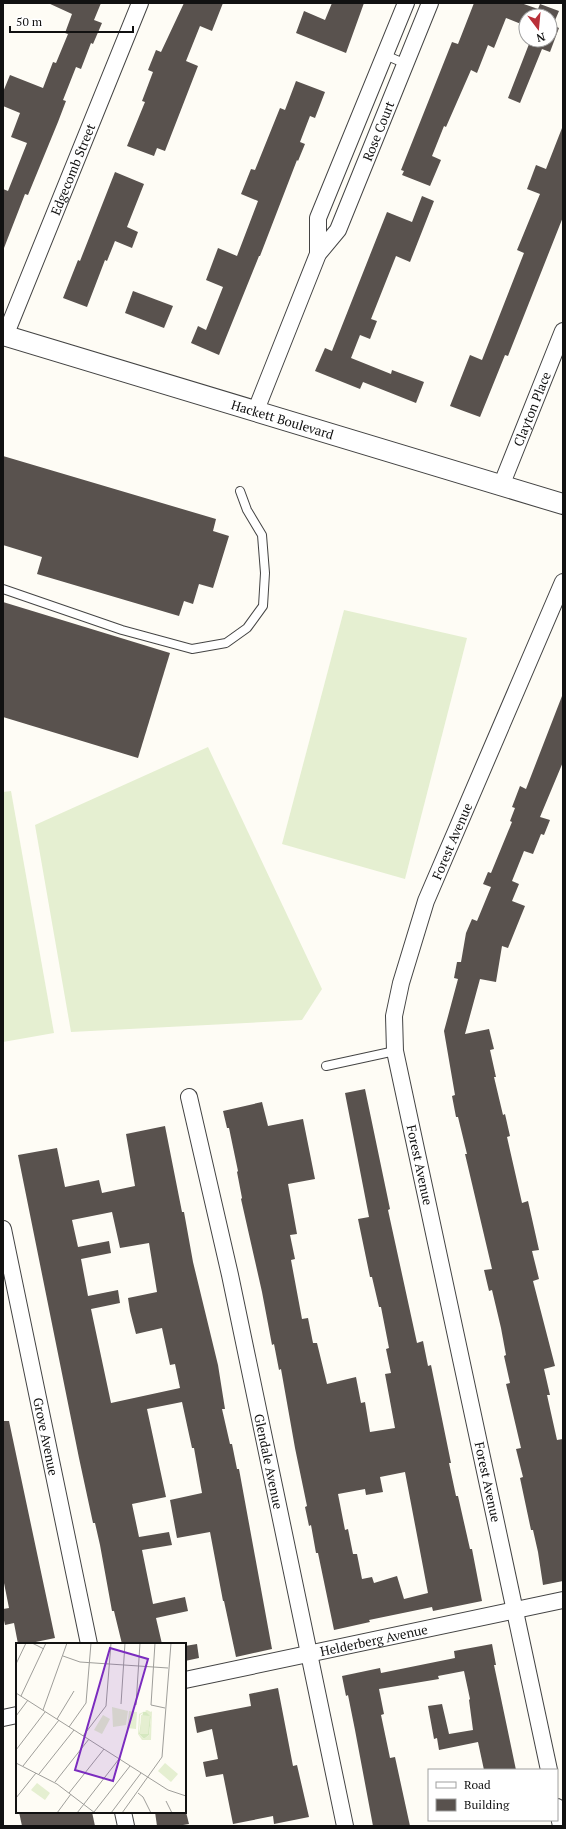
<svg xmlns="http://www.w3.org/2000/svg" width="566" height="1829" viewBox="0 0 566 1829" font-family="'PT Serif',serif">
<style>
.pitch{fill:#e5efd1}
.building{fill:#59524e;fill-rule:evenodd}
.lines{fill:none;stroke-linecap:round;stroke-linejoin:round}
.service-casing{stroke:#444;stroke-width:10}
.minor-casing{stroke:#444;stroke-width:18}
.tertiary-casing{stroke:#444;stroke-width:22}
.service{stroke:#fff;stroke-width:8}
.minor{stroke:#fff;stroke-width:16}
.tertiary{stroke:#fff;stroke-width:20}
.labels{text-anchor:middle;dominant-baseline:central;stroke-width:4;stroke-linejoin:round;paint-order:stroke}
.street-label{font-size:13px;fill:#111;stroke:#fff}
.inset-road{fill:none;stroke:#9f9e9a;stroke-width:1}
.view{fill:#7b2cbf;fill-opacity:0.15;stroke:#7b2cbf;stroke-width:2}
.inset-edge{fill:none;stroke:#111;stroke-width:2}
</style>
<rect width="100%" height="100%" fill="#fefcf5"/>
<g class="pitch">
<path d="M344 610 467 638 405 879 282 844Z"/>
<path d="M208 747 322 989 302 1020 71 1032 35 825Z"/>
<path d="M11 791 54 1033 3 1042V792Z"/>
</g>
<g class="building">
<path d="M48 3H101L94 20 102 23 93 44 91 43 81 69 76 67 63 100 66 101 58 122 28 195 25 194 4 248 3 189 8 191 27 143 11 137 20 113 3 106V92L10 75 43 88 53 62 56 63 68 34 65 33 72 14Z"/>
<path d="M184 3H223L212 31 200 26 186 61 198 66 165 151 157 148 154 156 127 146 145 102 142 101 153 72 148 70 156 50 161 52Z"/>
<path d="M332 3H364L346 53 296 33 304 11 325 20Z"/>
<path d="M474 3H521L538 9 540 4 559 11 553 25 559 28 550 52 542 49 520 103 508 98 529 44 525 42 526 39V40H550V16H526V26L506 18 494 48 488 45 477 73 471 70 446 127 444 126 432 156 441 160 430 186 402 175 404 171 401 170 452 42 458 44Z"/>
<path d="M296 81 325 92 315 118 310 116 300 142 305 144 298 161 297 160 260 256H259L219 355 191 343 198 326 206 330 223 287 206 280 218 248 237 256 258 201 241 194 251 169 255 170 280 108 285 110Z"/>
<path d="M562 128 563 217 508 356 505 355 480 417 450 406 470 355 482 360 524 253 517 250 540 194 527 189 536 165 546 169Z"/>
<path d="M115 172 144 184 127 227 138 232 132 248 115 241 107 261 105 260 87 307 63 298 78 260 80 261Z"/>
<path d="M422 196 434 201 410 262 396 256 371 319 377 321 370 339 360 335 351 358 391 374 392 370 424 382 416 403 363 382 360 389 315 371 325 348 332 351 387 212 412 222Z"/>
<path d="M133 291 173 306 164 328 125 313Z"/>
<path d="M3 456 216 519 213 531 229 536 213 588 199 584 193 604 184 601 179 616 37 574 42 557 3 545Z"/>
<path d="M3 602 170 653 138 758 3 717Z"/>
<path d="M562 696 563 762 540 817 550 820 544 835 541 834 533 854 524 851 512 881 519 884 512 901 525 906 508 948 502 946 496 982 480 979 465 1034 489 1029 494 1049 490 1050 496 1077H494L503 1115 505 1114 510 1136 507 1137 522 1203 528 1201 539 1250 532 1251 539 1279 533 1281 555 1366 544 1369 550 1395H547L557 1440 563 1439V1581L543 1585 538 1552 533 1530H531L520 1478 523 1477 516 1449 521 1448 506 1384 510 1383 504 1356 506 1355 501 1328 492 1290 489 1291 484 1270 492 1269 465 1154H467L458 1117H456L452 1096 455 1095 444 1031 458 979 454 978 457 962H461L466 933 472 919 477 921 491 887 483 884 488 872 491 873 512 822 510 821 515 808 512 807 520 786 526 789Z"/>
<path d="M365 1089 390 1209 388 1210 417 1343 423 1341 428 1366 431 1365 451 1463H449L456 1496H458L470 1549H472L482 1601 433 1611 432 1607 369 1620 370 1622 334 1630 318 1553H316L311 1525 309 1526 305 1507 307 1506 295 1448 281 1369 279 1370 274 1344 272 1345 262 1292 241 1199 242 1198 237 1172 238 1171 229 1128H227L223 1111 262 1102 268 1126 303 1119 315 1179 288 1184 297 1234 290 1235 295 1259 291 1260 302 1319 308 1318 313 1343H317L327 1384 356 1377 361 1403 365 1402 370 1432 395 1428 385 1374 391 1373 386 1349 389 1348 381 1307H379L372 1277H370L358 1219 369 1217 345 1093ZM405 1472 428 1593 404 1599 397 1576 374 1583 372 1577 362 1579 357 1554H353L348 1529 345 1530 338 1494 365 1489 366 1495 383 1492 380 1477Z"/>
<path d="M165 1126 182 1212H184L193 1262 218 1365 225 1409H222L230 1444H232L237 1469H239L272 1649 236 1657 224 1601H223L210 1532 177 1538 170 1500 202 1493 194 1448H192L182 1402 147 1409 166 1497 132 1504 139 1537 169 1532 172 1545 142 1550 153 1604 185 1597 188 1611 156 1618 162 1644H122L114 1611H112L100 1545 95 1523H93L79 1458 18 1155 57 1148 65 1187 99 1180 102 1193 135 1186 126 1134ZM112 1212 120 1248 149 1243 157 1292 128 1298 130 1311 136 1334 162 1328 170 1365 175 1364 180 1388 111 1403 91 1309 120 1303 118 1290 88 1296 81 1259 111 1253 109 1241 78 1247 72 1220Z"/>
<path d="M3 1421H9L55 1638 26 1644H18L14 1623 5 1625 3 1616V1609L9 1608 3 1578Z"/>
<path d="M197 1644 199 1658 185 1661V1646Z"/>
<path d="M492 1644 496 1665H494L516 1770H484L478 1742 439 1750 437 1738 434 1739 428 1706 442 1704 449 1734 473 1730 469 1700 470 1699 464 1671 438 1676 439 1679 379 1689 384 1714 381 1715 390 1758 395 1757 410 1826H373L355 1730 348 1695 346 1696 342 1676 380 1668 381 1673 455 1658 454 1651Z"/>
<path d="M278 1688 293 1766 297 1765 309 1817 274 1824 273 1816 233 1824 223 1774 206 1777 203 1762 218 1759 212 1729 197 1733 194 1717 251 1706 249 1694Z"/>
<path d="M19 1812H92L95 1826H22Z"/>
<path d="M155 1812H186L189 1824 177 1826H157Z"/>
</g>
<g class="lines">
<defs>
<g id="service">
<path d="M385 55 406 64"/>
<path d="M3 589 122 630 192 649 226 643 247 628 263 606 265 573 262 535 247 510 240 491"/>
<path d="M326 1066 395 1051"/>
</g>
<g id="minor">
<path d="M318 254V218L406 3"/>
<path id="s1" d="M5 336 140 3"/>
<path id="s2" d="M256 410 318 254 338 230 430 3"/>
<path id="s3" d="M501 486 563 331"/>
<path id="s4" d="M189 1097 230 1275 345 1826"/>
<path id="s5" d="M3 1229 89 1644"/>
<path id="s6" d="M185 1680 563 1600"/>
<path d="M3 1718 17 1715"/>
<path id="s7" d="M549 1770 395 1051 394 1016 401 983 426 901 563 582"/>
<path d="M557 1807 561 1826"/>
<path d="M123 1812 126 1826"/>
</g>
<g id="tertiary">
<path id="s8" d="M3 335 563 504"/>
</g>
</defs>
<use href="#service" class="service-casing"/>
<use href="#minor" class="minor-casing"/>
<use href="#tertiary" class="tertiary-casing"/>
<use href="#service" class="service"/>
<use href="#minor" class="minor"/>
<use href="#tertiary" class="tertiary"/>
</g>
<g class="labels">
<g class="street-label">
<text stroke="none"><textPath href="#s2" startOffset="306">Rose Court</textPath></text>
<text stroke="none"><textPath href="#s1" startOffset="180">Edgecomb Street</textPath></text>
<text stroke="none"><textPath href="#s3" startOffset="83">Clayton Place</textPath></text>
<text stroke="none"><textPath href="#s8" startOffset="292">Hackett Boulevard</textPath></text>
<text stroke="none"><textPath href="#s7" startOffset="955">Forest Avenue</textPath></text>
<text transform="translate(420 1165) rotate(78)">Forest Avenue</text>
<text stroke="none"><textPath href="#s5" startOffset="212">Grove Avenue</textPath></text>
<text stroke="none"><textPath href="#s4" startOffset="373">Glendale Avenue</textPath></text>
<text transform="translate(488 1482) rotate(78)">Forest Avenue</text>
<text stroke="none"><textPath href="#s6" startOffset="193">Helderberg Avenue</textPath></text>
</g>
</g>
<g transform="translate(16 1643)">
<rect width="170" height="170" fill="#fefcf5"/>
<path d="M127 69H132L135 73 133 92 128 96 123 91Z" fill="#d5e8c0"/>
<path d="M96 64 112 68 110 82 97 84ZM131 67 135 69 136 68 135 97H126L122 91 123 71ZM129 68 135 74 133 92 128 96 123 91 124 72ZM113 68 121 69 120 86 111 85ZM87 72 94 76 86 91 78 87ZM125 72 134 73 132 91H124ZM149 120 162 131 155 139 142 128ZM21 140 34 150 29 157 15 147Z" fill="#e5efd1" fill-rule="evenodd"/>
<path class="inset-road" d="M16 0 28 6M139 0 135 62 149 65M47 13 64 19 152 25M0 21 10 0M0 50 152 147 170 153M5 53 30 0M105 61 109 0M120 62 124 0M27 67 51 0M0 73 12 57M41 76 58 48M53 84 70 60 75 0M67 93 90 63 95 0M0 107 29 69M0 120 41 141 79 170M7 123 43 77M23 131 58 87M39 139 73 96M53 150 88 106M122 150 127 154 135 170M0 155 20 130M150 158 156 170M78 169 114 123M41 170 55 151M61 170 103 116M95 170 125 130M106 170 146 114 155 0"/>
<path class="view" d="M94 5 132 16 97 138 59 127Z"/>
<rect width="170" height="170" class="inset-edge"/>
</g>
<rect width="566" height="1829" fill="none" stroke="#111111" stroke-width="8"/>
<rect x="428" y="1769" width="130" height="52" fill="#ffffff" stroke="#a0a0a0"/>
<rect x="436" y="1782" width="20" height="6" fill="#ffffff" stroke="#a0a0a0"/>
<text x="464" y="1789" font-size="12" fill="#111111">Road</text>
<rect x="436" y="1799" width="20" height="12" fill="#59524e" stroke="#a0a0a0"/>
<text x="464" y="1809" font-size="12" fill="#111111">Building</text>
<g transform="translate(538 28) rotate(164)"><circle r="19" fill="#ffffff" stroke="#a0a0a0"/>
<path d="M0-3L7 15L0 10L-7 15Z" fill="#b93039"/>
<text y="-6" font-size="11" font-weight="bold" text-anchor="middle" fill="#111111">N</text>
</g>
<path d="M10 26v6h123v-6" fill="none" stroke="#111111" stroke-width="2"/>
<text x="16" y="26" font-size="12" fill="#111111" stroke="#ffffff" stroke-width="3" paint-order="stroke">50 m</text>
</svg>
